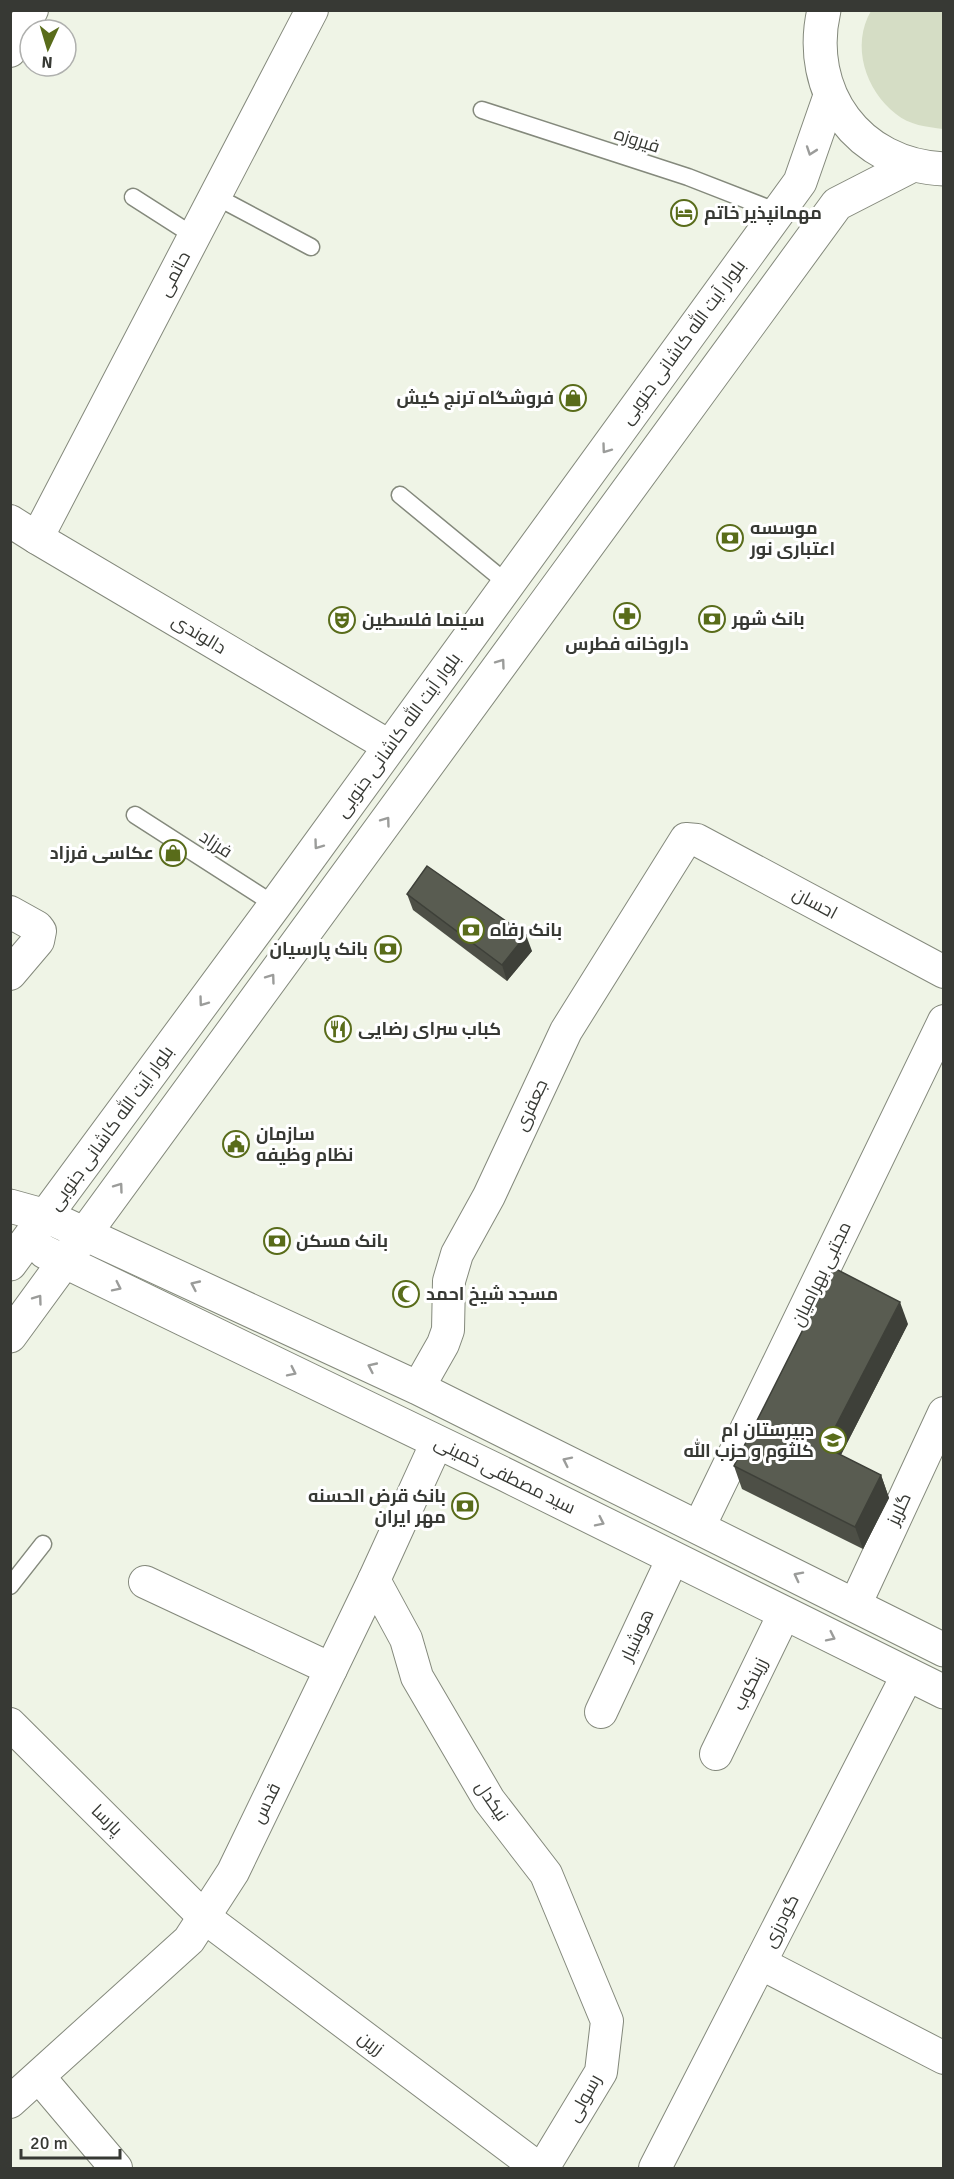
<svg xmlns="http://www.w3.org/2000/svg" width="954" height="2179" viewBox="0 0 954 2179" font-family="Signika,Cairo,sans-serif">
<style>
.green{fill:#d5ddc5}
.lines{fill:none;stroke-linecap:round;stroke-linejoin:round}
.service-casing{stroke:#84897c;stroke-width:19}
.minor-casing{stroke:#84897c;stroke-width:34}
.secondary-casing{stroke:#84897c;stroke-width:35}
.service{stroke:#fff;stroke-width:16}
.minor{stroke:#fff;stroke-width:32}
.secondary{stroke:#fff;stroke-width:33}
.wall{fill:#4d4f46}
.shaded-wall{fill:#3e4039}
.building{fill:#595c51;stroke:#3e4039;stroke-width:1.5}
.oneway{stroke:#9b9c9a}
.labels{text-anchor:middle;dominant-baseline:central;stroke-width:6;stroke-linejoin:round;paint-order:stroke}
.street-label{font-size:18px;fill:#373934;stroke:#fff}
.poi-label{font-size:18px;font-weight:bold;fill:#373934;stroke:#fff;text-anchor:start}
</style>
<rect width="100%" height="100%" fill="#eff4e6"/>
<path class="green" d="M871 11H943V129C927 127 909 125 896 114 865 90 851 45 871 11Z"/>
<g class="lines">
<defs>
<g id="service">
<path d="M482 110 688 177 778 212"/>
<path d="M215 196 311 247"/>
<path d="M133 197 194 236"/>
<path d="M400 495 508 584"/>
<path d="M135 815 275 905"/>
<path d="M10 1586 43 1544"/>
</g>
<g id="minor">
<path d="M10 51 32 10"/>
<path d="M10 521 37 538 389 746"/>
<path d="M37 538 312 10"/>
<path d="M10 912 37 927 40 931 38 941 10 974"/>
<path d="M418 1388 443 1344 448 1330 449 1281 457 1254 489 1196 566 1031 686 839 697 840 944 972"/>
<path d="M699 1527 944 1021"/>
<path d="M374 1580 406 1639 417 1677 489 1800 546 1874 607 2021 601 2072 543 2168"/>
<path d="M145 1582 331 1669"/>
<path d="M855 1605 944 1413"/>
<path d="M601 1712 673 1558"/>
<path d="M10 1724 204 1917 538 2168"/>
<path d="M716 1754 784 1614"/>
<path d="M760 1963 944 2058"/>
<path d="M39 2077 116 2168"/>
<path d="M10 2102 189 1940 233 1872 374 1580 437 1442"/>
<path d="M655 2168 908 1674"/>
</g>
<g id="secondary">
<path d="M824 10C805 92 858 165 944 169"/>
<path d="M10 1206 46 1216 418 1388 944 1650"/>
<path d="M45 1252 506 1475 944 1692"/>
<path d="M10 1264 275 905 800 182 830 96"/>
<path d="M10 1336 837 204 913 165"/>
</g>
</defs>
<use href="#service" class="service-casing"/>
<use href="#minor" class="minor-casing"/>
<use href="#secondary" class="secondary-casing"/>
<use href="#service" class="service"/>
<use href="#minor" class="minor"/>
<use href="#secondary" class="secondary"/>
</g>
<g class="wall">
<path d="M407 894 532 951 507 981 413 910Z"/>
<path d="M908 1324 841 1455 881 1475 889 1498 863 1549 742 1489 734 1466Z"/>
</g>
<g class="shaded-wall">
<path d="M526 935 532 951 507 981 502 965Z"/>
<path d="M900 1302 908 1324 833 1470 825 1447Z"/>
<path d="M881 1475 889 1498 863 1549 855 1527Z"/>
</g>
<g class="building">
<path d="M427 866 526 935 502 965 407 894Z"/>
<path d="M834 1268 900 1302 825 1447 881 1475 855 1527 734 1466Z"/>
</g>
<defs><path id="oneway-chevron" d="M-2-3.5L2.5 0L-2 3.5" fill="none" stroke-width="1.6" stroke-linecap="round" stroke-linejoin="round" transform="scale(1.5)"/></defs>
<g class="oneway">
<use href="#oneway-chevron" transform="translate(811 151) rotate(109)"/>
<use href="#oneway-chevron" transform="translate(606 449) rotate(126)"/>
<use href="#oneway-chevron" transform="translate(501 663) rotate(-54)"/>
<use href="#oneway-chevron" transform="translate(386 821) rotate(-54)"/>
<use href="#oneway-chevron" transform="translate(318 845) rotate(126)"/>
<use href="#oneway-chevron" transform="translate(271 978) rotate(-54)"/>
<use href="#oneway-chevron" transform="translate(203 1002) rotate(126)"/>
<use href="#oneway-chevron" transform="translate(119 1187) rotate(-54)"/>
<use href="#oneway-chevron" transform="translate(195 1285) rotate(-155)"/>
<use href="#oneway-chevron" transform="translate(117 1287) rotate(26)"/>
<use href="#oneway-chevron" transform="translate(38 1299) rotate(-54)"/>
<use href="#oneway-chevron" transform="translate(372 1367) rotate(-155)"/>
<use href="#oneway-chevron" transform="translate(292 1372) rotate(26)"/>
<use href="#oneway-chevron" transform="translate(567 1461) rotate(-154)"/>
<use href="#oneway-chevron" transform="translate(600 1522) rotate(26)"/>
<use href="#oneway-chevron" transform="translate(798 1576) rotate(-153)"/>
<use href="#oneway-chevron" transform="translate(831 1637) rotate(26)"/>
</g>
<defs>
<symbol id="hotel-ring" viewBox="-11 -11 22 22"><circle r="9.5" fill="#fff" stroke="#596c1a" stroke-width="1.5"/><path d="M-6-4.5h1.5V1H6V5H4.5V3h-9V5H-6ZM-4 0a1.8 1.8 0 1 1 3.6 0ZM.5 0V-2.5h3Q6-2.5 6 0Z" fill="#596c1a"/></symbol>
<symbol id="shop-ring" viewBox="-11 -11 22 22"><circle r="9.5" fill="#fff" stroke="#596c1a" stroke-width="1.5"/><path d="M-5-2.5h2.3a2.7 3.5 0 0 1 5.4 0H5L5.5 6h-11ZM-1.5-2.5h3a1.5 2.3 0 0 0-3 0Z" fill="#596c1a"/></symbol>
<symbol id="bank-ring" viewBox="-11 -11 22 22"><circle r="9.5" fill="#fff" stroke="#596c1a" stroke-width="1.5"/><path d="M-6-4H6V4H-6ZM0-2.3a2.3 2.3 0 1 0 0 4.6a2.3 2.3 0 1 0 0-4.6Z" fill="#596c1a"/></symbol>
<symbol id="pharmacy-ring" viewBox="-11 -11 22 22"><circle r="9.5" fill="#fff" stroke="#596c1a" stroke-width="1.5"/><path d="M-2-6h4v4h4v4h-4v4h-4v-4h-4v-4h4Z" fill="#596c1a"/></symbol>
<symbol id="theatre-ring" viewBox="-11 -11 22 22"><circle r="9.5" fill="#fff" stroke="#596c1a" stroke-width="1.5"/><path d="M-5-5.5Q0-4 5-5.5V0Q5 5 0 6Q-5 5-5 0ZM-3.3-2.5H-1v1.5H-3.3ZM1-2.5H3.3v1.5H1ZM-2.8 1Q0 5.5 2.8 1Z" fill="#596c1a"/></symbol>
<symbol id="restaurant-ring" viewBox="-11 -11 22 22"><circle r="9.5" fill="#fff" stroke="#596c1a" stroke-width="1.5"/><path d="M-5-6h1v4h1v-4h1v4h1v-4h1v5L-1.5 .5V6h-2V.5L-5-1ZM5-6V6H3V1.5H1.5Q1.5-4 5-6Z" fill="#596c1a"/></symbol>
<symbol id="civic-ring" viewBox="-11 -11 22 22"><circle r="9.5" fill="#fff" stroke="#596c1a" stroke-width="1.5"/><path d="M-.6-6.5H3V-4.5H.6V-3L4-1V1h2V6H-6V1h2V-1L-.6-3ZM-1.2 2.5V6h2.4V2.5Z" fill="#596c1a"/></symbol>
<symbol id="mosque-ring" viewBox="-11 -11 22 22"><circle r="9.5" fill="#fff" stroke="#596c1a" stroke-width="1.5"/><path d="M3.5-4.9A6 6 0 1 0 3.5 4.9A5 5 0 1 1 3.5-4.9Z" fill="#596c1a"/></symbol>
<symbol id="school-ring" viewBox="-11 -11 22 22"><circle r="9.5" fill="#fff" stroke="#596c1a" stroke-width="1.5"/><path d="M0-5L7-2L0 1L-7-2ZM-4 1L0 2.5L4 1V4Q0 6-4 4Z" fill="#596c1a"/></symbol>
</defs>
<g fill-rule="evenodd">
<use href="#hotel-ring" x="669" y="198" width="30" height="30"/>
<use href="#shop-ring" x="558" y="383" width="30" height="30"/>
<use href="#bank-ring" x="715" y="523" width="30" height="30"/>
<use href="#pharmacy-ring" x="612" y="601" width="30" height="30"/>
<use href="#bank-ring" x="697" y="604" width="30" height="30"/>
<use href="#theatre-ring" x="327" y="605" width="30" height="30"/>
<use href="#shop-ring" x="158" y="838" width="30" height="30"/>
<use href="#bank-ring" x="456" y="915" width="30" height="30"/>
<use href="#bank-ring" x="373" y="934" width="30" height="30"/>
<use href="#restaurant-ring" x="323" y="1014" width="30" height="30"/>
<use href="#civic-ring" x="221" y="1129" width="30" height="30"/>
<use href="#bank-ring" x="262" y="1226" width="30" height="30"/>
<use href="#mosque-ring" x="391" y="1279" width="30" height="30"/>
<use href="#school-ring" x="818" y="1425" width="30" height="30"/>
<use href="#bank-ring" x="450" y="1491" width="30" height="30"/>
</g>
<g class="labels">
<g class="street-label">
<text transform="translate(637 140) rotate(18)">فیروزه</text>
<text transform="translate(174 274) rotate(-62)">حاتمی</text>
<text transform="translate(683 342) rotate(-54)">بلوار آیت الله کاشانی جنوبی</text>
<text transform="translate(199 634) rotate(31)">دالوندی</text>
<text transform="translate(398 735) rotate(-54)">بلوار آیت الله کاشانی جنوبی</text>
<text transform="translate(216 844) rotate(33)">فرزاد</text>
<text transform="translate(815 903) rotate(28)">احسان</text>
<text transform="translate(531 1105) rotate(-65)">جعفری</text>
<text transform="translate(111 1128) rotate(-54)">بلوار آیت الله کاشانی جنوبی</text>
<text transform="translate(821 1274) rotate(-64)">مجتبی بهرامیان</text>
<text transform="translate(505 1475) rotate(26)">سید مصطفی خمینی</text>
<text transform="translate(899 1509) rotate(-65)">گلریز</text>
<text transform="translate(637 1635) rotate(-65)">هوشیار</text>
<text transform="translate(750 1684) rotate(-64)">زرینکوب</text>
<text transform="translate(492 1801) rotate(56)">نیکدل</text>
<text transform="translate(266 1803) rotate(-64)">قدس</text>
<text transform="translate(107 1820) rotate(45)">پارسا</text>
<text transform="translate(781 1921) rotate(-63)">گودرزی</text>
<text transform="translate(371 2043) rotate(37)">زرین</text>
<text transform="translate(584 2098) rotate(-61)">رسولی</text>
</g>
<g class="poi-label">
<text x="704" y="213">مهمانپذیر خاتم</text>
<text x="554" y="398" text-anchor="end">فروشگاه ترنج کیش</text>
<text x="750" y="528">موسسه<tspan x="750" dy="21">اعتباری نور</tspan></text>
<text x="732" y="619">بانک شهر</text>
<text x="362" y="620">سینما فلسطین</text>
<text x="627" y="644" text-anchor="middle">داروخانه فطرس</text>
<text x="154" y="853" text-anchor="end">عکاسی فرزاد</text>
<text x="490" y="930">بانک رفاه</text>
<text x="368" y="949" text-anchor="end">بانک پارسیان</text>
<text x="358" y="1029">کباب سرای رضایی</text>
<text x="256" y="1134">سازمان<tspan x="256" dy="21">نظام وظیفه</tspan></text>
<text x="296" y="1241">بانک مسکن</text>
<text x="426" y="1294">مسجد شیخ احمد</text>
<text x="814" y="1430" text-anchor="end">دبیرستان ام<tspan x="814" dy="21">کلثوم و حزب الله</tspan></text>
<text x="446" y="1496" text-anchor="end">بانک قرض الحسنه<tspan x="446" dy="21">مهر ایران</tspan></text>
</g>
</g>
<rect width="954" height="2179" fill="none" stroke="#373934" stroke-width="24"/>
<g transform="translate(48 48) rotate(184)"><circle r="28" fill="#ffffff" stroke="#afb0ae" stroke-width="1.5"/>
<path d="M0-4.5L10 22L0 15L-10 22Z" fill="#596c1a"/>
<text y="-9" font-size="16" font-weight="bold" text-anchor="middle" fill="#373934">N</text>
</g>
<path d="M21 2149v9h99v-9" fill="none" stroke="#373934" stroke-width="3"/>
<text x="30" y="2149" font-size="18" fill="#373934" stroke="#ffffff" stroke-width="4.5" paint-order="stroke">20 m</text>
</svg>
